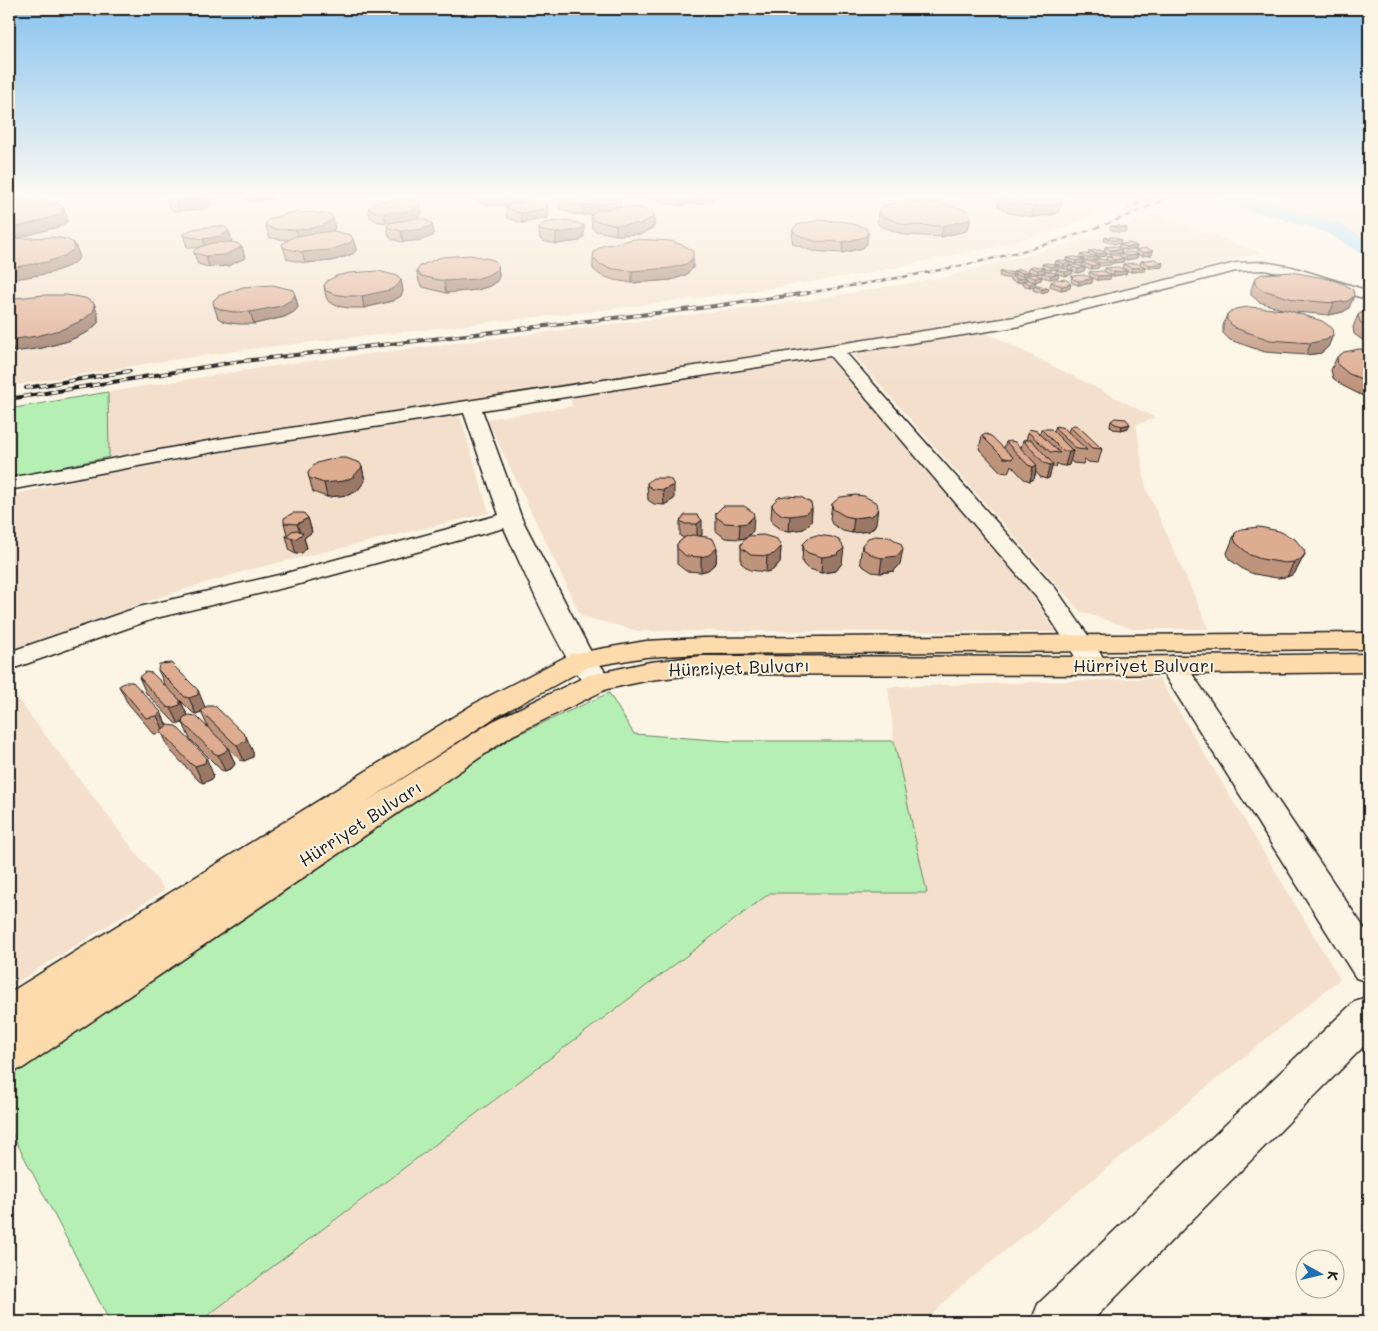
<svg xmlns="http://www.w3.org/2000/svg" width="1378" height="1331" viewBox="0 0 1378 1331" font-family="Mali,sans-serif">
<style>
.built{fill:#f3dfcc}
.green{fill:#b6efb3;stroke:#698668}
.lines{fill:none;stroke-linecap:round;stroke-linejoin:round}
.river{fill:#99d9fa;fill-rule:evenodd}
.minor-casing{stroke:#1c1c1c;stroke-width:3}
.major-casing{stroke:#1c1c1c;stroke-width:3}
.minor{fill:#fcf5e5;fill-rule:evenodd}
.major{fill:#fedbac;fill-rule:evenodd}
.rail-far1-casing{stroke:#1c1c1c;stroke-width:2.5}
.rail-casing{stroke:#1c1c1c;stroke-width:4}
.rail-far1{stroke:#fcf5e5;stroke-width:2;stroke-dasharray:5.5;stroke-linecap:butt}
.rail{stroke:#fcf5e5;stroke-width:2.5;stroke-dasharray:7;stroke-linecap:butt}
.wall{fill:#bf947d;stroke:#1c1c1c;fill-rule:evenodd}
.shaded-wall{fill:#9b7866;stroke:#1c1c1c}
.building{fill:#deac91;stroke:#1c1c1c}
.labels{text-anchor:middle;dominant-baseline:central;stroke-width:4;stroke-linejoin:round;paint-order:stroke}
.street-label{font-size:18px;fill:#1c1c1c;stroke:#fcf5e5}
</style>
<rect width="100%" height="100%" fill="#fcf5e5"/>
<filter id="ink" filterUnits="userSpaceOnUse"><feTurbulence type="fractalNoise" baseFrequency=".02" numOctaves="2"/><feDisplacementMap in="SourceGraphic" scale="10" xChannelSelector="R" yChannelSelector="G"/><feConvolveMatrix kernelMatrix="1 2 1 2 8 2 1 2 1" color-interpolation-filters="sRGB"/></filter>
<g filter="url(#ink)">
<g class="built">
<path d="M9 198H1137L1060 229 995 247 863 274 753 291 602 310 259 348 157 362 9 386Z"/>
<path d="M1243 198H1369V244L1340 228Z"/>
<path d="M1156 214 1261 253 1032 312 987 321 109 457 108 392 285 364 802 301 951 276 1092 237Z"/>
<path d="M985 332 1156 418 1136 424 1146 488 1209 629H1133L1081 612 850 351Z"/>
<path d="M828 357 1029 591 1056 632 638 631 581 616 487 419 573 406 568 396Z"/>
<path d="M460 415 489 513 248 570 160 597 9 650V496L81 478 240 449Z"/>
<path d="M1159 678 1340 979 953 1293 925 1322H199L771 893H927L894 741 888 687Z"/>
<path d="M9 688 165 890 9 987Z"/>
</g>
<g class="green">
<path d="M108 392 109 457 9 478V409Z"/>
<path d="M609 693 634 734 728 741H894L927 893H770L199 1322H110L9 1128V1072L512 737Z"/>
</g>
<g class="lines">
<path class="river" d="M1219 198H1249L1339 224 1369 241V256L1362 254 1325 232 1222 202Z"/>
<defs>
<g id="minor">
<path d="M1264 262 1292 267 1369 291V300L1285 274 1264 270 1236 271 1015 327 846 353 1056 589 1109 666 1105 672 1095 675 1085 672 1037 598 830 356 482 410 522 519 593 656 613 681 609 687C602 689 597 691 590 688 569 677 517 556 504 528L296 585 156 618 9 670V652L139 607 283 574 499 515 464 413 219 451 9 490V478L219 439 1015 317 1236 263Z"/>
<path d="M1172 656 1182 659 1369 935V982L1356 978 1158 665 1162 659Z"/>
<path d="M1369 996V1041L1091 1322H1031L1038 1304 1355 1001Z"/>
</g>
<path id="major" d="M1369 633V649L703 654 646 657 588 667 494 718 366 802 493 721 589 675 650 662 702 656 1095 657 1369 654V672L1095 675 702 674 650 680 607 689 513 735 23 1068 9 1073V993L474 704 571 654 646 641 703 638Z"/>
</defs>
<use href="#minor" class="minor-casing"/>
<use href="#major" class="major-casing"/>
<use href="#minor" class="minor"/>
<use href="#major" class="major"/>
<defs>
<g id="rail-far1">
<path d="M1129 208 1149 198"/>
<path d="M800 294C924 275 1053 254 1167 198"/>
</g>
<g id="rail">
<path d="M26 388 130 371"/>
<path d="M9 399 235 362 700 308 808 293"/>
</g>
</defs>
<use href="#rail-far1" class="rail-far1-casing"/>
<use href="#rail" class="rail-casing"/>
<use href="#rail-far1" class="rail-far1"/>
<use href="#rail" class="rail"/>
</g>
<g class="wall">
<path d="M166 198H209L211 205 202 209 179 211H173L169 207Z"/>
<path d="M245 198H273L255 201 248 200Z"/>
<path d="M478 198H526L521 202 548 218 522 223 507 218 506 208 510 205 505 206 486 205 478 201Z"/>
<path d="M560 198H620V207L654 214V227L641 234 616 235 596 231 592 228 591 218 592 214 583 215 572 214 560 209Z"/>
<path d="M656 198H713V199L702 204 679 205 669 204 656 199Z"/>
<path d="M999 198H1060L1059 212 1053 215 1032 217 1009 213 998 206Z"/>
<path d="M368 208 422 214 416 219 432 223 434 233 433 236 421 240 403 242 391 239 389 236 387 226 394 223H386L378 222 370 217Z"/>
<path d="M878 211 969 226 966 231 941 237 905 235 880 226 877 221Z"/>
<path d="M265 223 335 229 331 232 353 239 356 250 353 254 332 261 305 263 287 259 282 244 288 240 276 239 269 237Z"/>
<path d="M1111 226 1127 228 1126 232H1117L1110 229Z"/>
<path d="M539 228 584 236 580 241 556 244 543 241 540 239Z"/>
<path d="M793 229 867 243 863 248 842 253 812 251 793 244 792 239Z"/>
<path d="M183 234 232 241 231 242 242 247 245 258 228 266 209 267 198 264 194 253 197 248 187 247Z"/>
<path d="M1105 237 1121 240 1120 244 1111 243 1104 241Z"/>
<path d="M1119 244 1137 246 1136 249 1125 250 1122 249 1121 253 1110 254 1104 251 1105 247 1118 248Z"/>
<path d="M1136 250 1153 251 1152 255 1142 256 1135 253Z"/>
<path d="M1089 251 1106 256 1098 257V259L1106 260 1107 256H1119L1120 253 1138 255 1137 258 1126 260 1124 259 1123 262 1112 263 1111 265 1099 266 1098 268 1091 269 1085 268 1084 271 1077 273 1073 271 1072 274 1065 276 1058 274V277L1050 279 1042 277 1041 280 1035 282V286L1029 287 1022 285V282L1016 283 1010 280V278H1005L999 276 1000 272 1013 273 1014 271 1030 275 1041 276 1042 273 1043 272 1037 274 1028 271 1029 267 1042 268V264H1055L1056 261H1066V258H1079L1080 255H1090L1088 254ZM1083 260 1086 261H1093L1092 263H1083ZM1071 263 1075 264 1082 263V266H1070ZM1058 266 1063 267 1070 266H1069L1068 269 1056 270V273L1045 272V269L1050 270 1058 269Z"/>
<path d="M593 258 693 268 686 275 671 280 632 283 614 280 600 275 593 269Z"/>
<path d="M1141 261 1162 267 1149 268 1140 265Z"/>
<path d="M1123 264 1144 271 1131 272 1122 268Z"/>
<path d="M498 265 499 276 497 281 490 286 477 290 446 293 423 287 419 282 417 271Z"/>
<path d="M1105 268 1127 271 1126 274 1113 276 1111 275 1110 279 1097 280 1089 276V272H1104Z"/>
<path d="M1072 276 1092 283 1078 285 1072 283 1071 280Z"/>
<path d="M1255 278 1349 308 1343 312 1329 315 1296 312 1333 335 1328 347 1321 353 1306 355 1265 352 1230 340 1223 333V326L1227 314 1282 309 1259 302 1251 295V290Z"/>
<path d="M401 280 403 291 401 296 392 301 364 308H349L337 306 329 302 326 297 324 286Z"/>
<path d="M1051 282 1070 288 1061 290 1050 286Z"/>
<path d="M1034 286 1049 288 1048 291 1041 293 1033 290Z"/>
<path d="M295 295 298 307 294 312 284 317 254 324H238L225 322 218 318 214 306Z"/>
<path d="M9 300 94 303 98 315V323L88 332 68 341 42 348 9 352Z"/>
<path d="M1369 310V343L1364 341 1354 334 1353 327 1358 315Z"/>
<path d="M1369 349V397L1361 395 1343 386 1333 378 1331 370 1337 357Z"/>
<path d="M1111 421 1128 428 1121 430 1113 429 1110 426Z"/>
<path d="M1056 426 1068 432 1070 427 1102 449 1098 463 1088 462 1085 459 1083 464 1073 463 1070 460 1069 465 1065 466 1059 465 1057 463 1056 467H1052L1049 478 1046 479 1040 477 1036 472 1034 479 1030 481 1024 479 1011 465 1008 473 1001 472 979 449 982 436 1004 448 1006 442 1021 448 1023 440H1026L1029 429 1040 434 1041 429 1054 432Z"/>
<path d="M362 467 365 481 357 491 348 495 327 497 313 492 308 473Z"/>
<path d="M671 480 674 499 664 505 654 504 648 500 647 483Z"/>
<path d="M772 504 812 508 811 522 804 529 789 531 781 530 772 523 771 519Z"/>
<path d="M832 504 876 523 874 527 869 531 852 533 843 531 832 524 830 519Z"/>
<path d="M716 513 753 531 746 538 739 539 725 538 716 531Z"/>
<path d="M697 515 702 535 701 536 717 548 716 563 708 570 701 572 686 571 677 564V544L684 538 680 536V521Z"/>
<path d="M308 518 312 532 304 538 307 548 302 553 296 554 290 551 286 536 287 534 284 523Z"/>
<path d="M1235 533 1305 554 1297 569 1294 574 1287 577 1277 578 1254 574 1244 570 1229 559 1227 553Z"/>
<path d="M741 544 781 547 780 562 773 570 766 572 750 570 741 563Z"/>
<path d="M803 544 842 563 836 571 821 573 807 568 803 564 802 560Z"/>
<path d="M862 545 900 564 894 571 880 573 872 572 861 565 860 560Z"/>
<path d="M158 670 205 707V708L253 752V757L244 761 240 760 228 747 235 764 232 768 225 771 221 770 190 739 183 723 179 724 175 723 146 693 139 677 165 685ZM181 701 193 713 196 714 201 712 208 727 187 716Z"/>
<path d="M119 686 161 712 167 726 213 774 212 779 203 783 199 781 170 750 162 733 154 734 127 702Z"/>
</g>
<g class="shaded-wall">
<path d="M9 198H33L9 204Z"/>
<path d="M201 198H209L211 205 202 209 179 211 176 202Z"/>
<path d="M254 198H273L255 201Z"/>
<path d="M504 198H526L521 203 505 206Z"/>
<path d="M620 198V208L615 211 583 215 582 206Z"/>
<path d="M679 198H713V199L702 204 679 205Z"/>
<path d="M1062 200 1059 212 1053 215 1032 217 1034 207Z"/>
<path d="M420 204 422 214 415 220 406 222 386 223 384 213Z"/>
<path d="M63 207 67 217V222L58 227 22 237 9 238V227Z"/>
<path d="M548 208V218L522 223 521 213Z"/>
<path d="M971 216 969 226 966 231 941 237 943 226Z"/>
<path d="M654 217V227L641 234 616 235V225Z"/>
<path d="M333 219 335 229 324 236 299 241 296 230Z"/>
<path d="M432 223 434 233 433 236 421 240 403 242 401 231Z"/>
<path d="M584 225V236L580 241 556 244V233Z"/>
<path d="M229 231 232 241 224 246 206 249 203 239Z"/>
<path d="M868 233 867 243 863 248 842 253 843 242Z"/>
<path d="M353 239 356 250 353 254 332 261 305 263 302 252Z"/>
<path d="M74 243 79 254 78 260 69 266 51 273 9 280V268Z"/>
<path d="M1137 246 1136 249 1125 250 1126 247Z"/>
<path d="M242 247 245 258 228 266 209 267 206 256Z"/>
<path d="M1122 249 1121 253 1110 254 1111 250Z"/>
<path d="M1153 251 1152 255 1142 256 1143 253Z"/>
<path d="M1107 253 1106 256 1095 257 1096 254Z"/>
<path d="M1138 255 1137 258 1126 260 1127 256Z"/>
<path d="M693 258V268L686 275 671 280 632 283V271Z"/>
<path d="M1124 258 1123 262 1113 263 1114 260Z"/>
<path d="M1084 259 1083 263 1075 264 1076 261Z"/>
<path d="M1071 262 1070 266 1063 267 1064 264Z"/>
<path d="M1163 263 1162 267 1149 268 1150 265Z"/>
<path d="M1099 264 1098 268 1091 269 1092 266Z"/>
<path d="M498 265 499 276 497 281 490 286 477 290 446 293 444 281Z"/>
<path d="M1059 265 1058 269 1050 270 1051 267Z"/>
<path d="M1085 267 1084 271 1077 273 1078 269Z"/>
<path d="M1145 267 1144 271 1131 272 1132 268Z"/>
<path d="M1045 268V272L1037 274 1038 270Z"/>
<path d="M1073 270 1072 274 1065 276V272Z"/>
<path d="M1127 271 1126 274 1113 276 1114 272Z"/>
<path d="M1030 272V276L1026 275V276L1022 277 1023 273Z"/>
<path d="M1059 274 1058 277 1050 279 1051 275Z"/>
<path d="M1111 275 1110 279 1097 280 1098 276Z"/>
<path d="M1042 277 1041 280 1035 282V278Z"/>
<path d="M1027 278 1026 282 1023 281 1022 282 1016 283 1017 279Z"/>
<path d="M1093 279 1092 283 1078 285 1079 281Z"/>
<path d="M401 280 403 291 401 296 392 301 364 308 362 296Z"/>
<path d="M1036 282 1035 286 1029 287 1030 284Z"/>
<path d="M1071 284 1070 288 1061 290 1062 286Z"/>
<path d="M1049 288 1048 291 1041 293 1042 289Z"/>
<path d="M295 295 298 307 294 312 284 317 254 324 250 312Z"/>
<path d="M1354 296 1349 308 1343 312 1329 315 1334 303Z"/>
<path d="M94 303 98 315V323L88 332 68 341 42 348 14 352 9 340Z"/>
<path d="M1333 335 1328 347 1321 353 1306 355 1311 343Z"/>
<path d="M1130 424 1128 428 1121 430 1122 426Z"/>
<path d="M1073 451 1069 465 1065 466 1069 452Z"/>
<path d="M1053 464 1049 478 1046 479 1050 465Z"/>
<path d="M1037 465 1034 479 1030 481 1033 467Z"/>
<path d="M362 467 365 481 357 491 348 495 327 497 324 483Z"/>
<path d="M674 485V499L664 505 663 490Z"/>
<path d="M812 508 811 522 804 529 789 531 790 516Z"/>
<path d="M878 508 876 523 874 527 869 531 852 533 854 518Z"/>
<path d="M754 516 753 531 746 538 739 539 740 524Z"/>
<path d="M308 518 312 532 304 538 307 548 302 553 296 554 292 539 301 535 297 524Z"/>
<path d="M702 520V535L697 539V524Z"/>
<path d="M781 547 780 562 773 570 766 572 767 556Z"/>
<path d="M717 548 716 563 708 570 701 572V557Z"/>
<path d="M844 548 842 563 836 571 821 573 822 557Z"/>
<path d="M903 549 900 564 894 571 880 573 882 558Z"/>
<path d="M1305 554 1297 569 1294 574 1287 577 1294 562Z"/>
<path d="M198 690 205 707V711H201V712L196 714 189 698Z"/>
<path d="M180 700 188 716 187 721 179 724 171 708Z"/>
<path d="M161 712 168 729 165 733 157 716Z"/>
<path d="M246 736 253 752V757L244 761 237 745Z"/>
<path d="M228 748 235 764 232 768 225 771 218 755Z"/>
<path d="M206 757 213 774 212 779 203 783 195 766Z"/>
</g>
<g class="building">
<path d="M167 198H201L176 202 169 201Z"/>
<path d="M560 198H619L615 202 582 206 572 204 560 199Z"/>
<path d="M1002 198H1060L1062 200 1061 203 1055 205 1034 207 1011 203Z"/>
<path d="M404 199 412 200 420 204 413 210 404 212 384 213 376 212 368 208 376 202Z"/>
<path d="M533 201 546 203 548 208 521 213 506 208 511 204Z"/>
<path d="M907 201 941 203 967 210 971 216 968 220 943 226 906 225 881 216 878 211 882 206Z"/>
<path d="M42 202 56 203 63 207V212L54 217 17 227H9V204Z"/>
<path d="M617 207 641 208 654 214V217L640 224 616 225 595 221 591 218 592 214 597 211Z"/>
<path d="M314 212 331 215 333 219 322 226 296 230 273 229 267 226 265 223 269 219 289 213Z"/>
<path d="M418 218 425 219 432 223 431 226 419 230 401 231 389 228 387 226 389 223Z"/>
<path d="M567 220 584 225 579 230 556 233 542 231 539 228 544 223Z"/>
<path d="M818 220 846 222 866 228 868 233 865 237 843 242 813 241 794 233 793 229 797 225Z"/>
<path d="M218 226 225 227 229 231 221 236 203 239 184 236 183 234 192 229Z"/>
<path d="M1111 226H1120L1127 228H1118Z"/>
<path d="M333 231 351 235 353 239 350 243 330 250 302 252 284 248 282 244 295 236Z"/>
<path d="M51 237 66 239 74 243V249L64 256 47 262 9 268V239Z"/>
<path d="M1105 237H1114L1121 240H1112Z"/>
<path d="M634 239 671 241 685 246 693 251V258L686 264 671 268 632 271 613 269 599 264 593 258 594 252 602 246Z"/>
<path d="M230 242 237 243 242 247 225 255 206 256 194 253V251L197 248 212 243Z"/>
<path d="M1130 243 1137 246 1126 247 1119 244Z"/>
<path d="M1115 246 1122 249 1111 250 1105 247Z"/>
<path d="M1146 248 1153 251 1143 253 1136 250Z"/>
<path d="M1100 250 1107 253 1096 254 1089 251Z"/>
<path d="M1131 252 1138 255 1127 256 1120 253Z"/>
<path d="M1085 254 1098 257 1087 258 1080 255Z"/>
<path d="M471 255 494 260 498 265 496 270 488 275 476 279 444 281 421 276 417 271 420 266 441 257Z"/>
<path d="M1117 255 1124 258 1114 260 1107 256Z"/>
<path d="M1075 257 1084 259 1076 261 1066 258Z"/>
<path d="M1101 259 1112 262 1101 263 1093 260Z"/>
<path d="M1154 259 1163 263 1150 265 1141 261Z"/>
<path d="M1060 260 1071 262 1064 264 1056 261Z"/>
<path d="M1087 261 1099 264 1092 266 1082 263Z"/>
<path d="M1047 263 1059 265 1051 267 1042 264Z"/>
<path d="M1136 263 1145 267 1132 268 1123 264Z"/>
<path d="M1074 265 1085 267 1078 269 1069 266Z"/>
<path d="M1034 266 1045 268 1038 270 1029 267Z"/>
<path d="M1118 267 1127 271 1114 272 1105 268Z"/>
<path d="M1061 268 1073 270 1065 272 1056 270Z"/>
<path d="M1019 269 1030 272 1023 273 1014 271Z"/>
<path d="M378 271 398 276 401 280 398 285 390 290 362 296H346L334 294 326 291 324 286 327 281 336 276 349 273Z"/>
<path d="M1047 271 1059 274 1051 275 1042 273Z"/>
<path d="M1103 271 1111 275 1098 276 1089 272Z"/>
<path d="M1000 272H1010L1016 274 1006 275Z"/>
<path d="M1292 272 1329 279 1344 284 1353 290 1354 296 1348 301 1334 303 1296 300 1263 290 1255 284V278L1262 274Z"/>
<path d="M1034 274 1042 277 1035 278 1026 275Z"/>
<path d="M1084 275 1093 279 1079 281 1073 279 1072 276Z"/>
<path d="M1011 276H1021L1027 278 1017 279Z"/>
<path d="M1056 279 1067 280 1071 284 1062 286 1051 282Z"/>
<path d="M1026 280 1036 282 1030 284 1023 281Z"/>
<path d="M273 285 293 290 295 295 291 300 281 306 250 312H234L222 310 214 306 213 301 218 296 243 287Z"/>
<path d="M1038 285 1049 288 1042 289 1034 286Z"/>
<path d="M43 295H67L85 298 94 303V311L83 320 63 329 37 336 9 340V300L17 298Z"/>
<path d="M1249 307 1288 310 1322 321 1332 328 1333 335 1326 340 1311 343 1270 340 1235 328 1227 320V314L1235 309Z"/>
<path d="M1369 310V329L1360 322 1358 315 1364 311Z"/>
<path d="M1359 349H1369V382L1349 374 1338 365 1337 357 1344 352Z"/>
<path d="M1115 418 1126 419 1130 424 1122 426 1115 424 1111 421Z"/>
<path d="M1074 425 1078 426 1102 449 1092 448 1070 427Z"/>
<path d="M1056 426 1064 428 1087 450 1077 449 1055 429Z"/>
<path d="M1029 429 1037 431 1060 453 1050 452 1028 432Z"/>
<path d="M1041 429H1051L1073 451 1069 452 1063 451Z"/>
<path d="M986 434 991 436 1013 457 1012 459 1004 458 982 436Z"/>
<path d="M1023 440H1032L1053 464 1050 465 1044 463Z"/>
<path d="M1010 441 1015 442 1037 465 1033 467 1028 465 1006 442Z"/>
<path d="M336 458H346L360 463 362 467 353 477 344 481 324 483 309 478 308 473 311 468 317 463Z"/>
<path d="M653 478H668L671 480 674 485 663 490 653 489 647 485V483Z"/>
<path d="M856 495 864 496 877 503 878 508 876 513 871 516 854 518 845 516 833 509 832 504 840 497Z"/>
<path d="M786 496 801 497 811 503 812 508 805 514 790 516 782 515 773 508 772 504 779 497Z"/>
<path d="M723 506H744L753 512 754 516 747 523 740 524 725 523 716 517V513Z"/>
<path d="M293 513H304L308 518 297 524 284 523V518Z"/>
<path d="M685 515H697L702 520 697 524H685L680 521Z"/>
<path d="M1259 527 1279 531 1295 539 1304 550 1305 554 1301 559 1294 562 1285 563 1261 559 1250 555 1236 543 1234 538 1235 533 1241 529Z"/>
<path d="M297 530 303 533 297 538 292 539 286 536 292 531Z"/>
<path d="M692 535 707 537 713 539 717 548 709 555 701 557 686 556 677 548V544L685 537Z"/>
<path d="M763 535 777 539 781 547 774 554 767 556 751 555 741 548V544L748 536Z"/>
<path d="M817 535 832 537 839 540 844 548 837 555 822 557 808 553 804 549 803 544 810 537Z"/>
<path d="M875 536 890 537 901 544 903 549 897 556 882 558 874 556 863 549 862 545 868 538Z"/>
<path d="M171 663 198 690V695L189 698 185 697 158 670 159 664Z"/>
<path d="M145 672 152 673 180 700V705L171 708 167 707 139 677Z"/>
<path d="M126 682H133L159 710 161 712 157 716 146 718 119 686Z"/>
<path d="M207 706H215L246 736V741L237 745 234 743 201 711Z"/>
<path d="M189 715 196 716 227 746 228 748 225 752 218 755 214 753 183 723 182 720 184 717Z"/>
<path d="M168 725 176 726 206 757 205 763 195 766 192 765 162 733 161 730Z"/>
</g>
</g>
<linearGradient id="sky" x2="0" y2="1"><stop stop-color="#88c3ef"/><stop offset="0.51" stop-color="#fefaf3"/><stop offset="1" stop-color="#fefaf3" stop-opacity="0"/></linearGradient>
<rect width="1378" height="385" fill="url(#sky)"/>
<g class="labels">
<g class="street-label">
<text x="1144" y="665">Hürriyet Bulvarı</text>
<text transform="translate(739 667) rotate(-2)">Hürriyet Bulvarı</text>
<text transform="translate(360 823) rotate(-33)">Hürriyet Bulvarı</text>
</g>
</g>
<rect width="1378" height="1331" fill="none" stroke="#fcf5e5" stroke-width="30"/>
<rect x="15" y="15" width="1348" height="1301" fill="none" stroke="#1c1c1c" stroke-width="2" filter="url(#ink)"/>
<g transform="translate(1320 1274) rotate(98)"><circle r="24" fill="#fcf5e5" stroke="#a29e95"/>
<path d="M0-4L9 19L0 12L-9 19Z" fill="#1f6fb2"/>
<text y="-8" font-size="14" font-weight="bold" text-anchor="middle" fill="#1c1c1c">K</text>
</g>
</svg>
